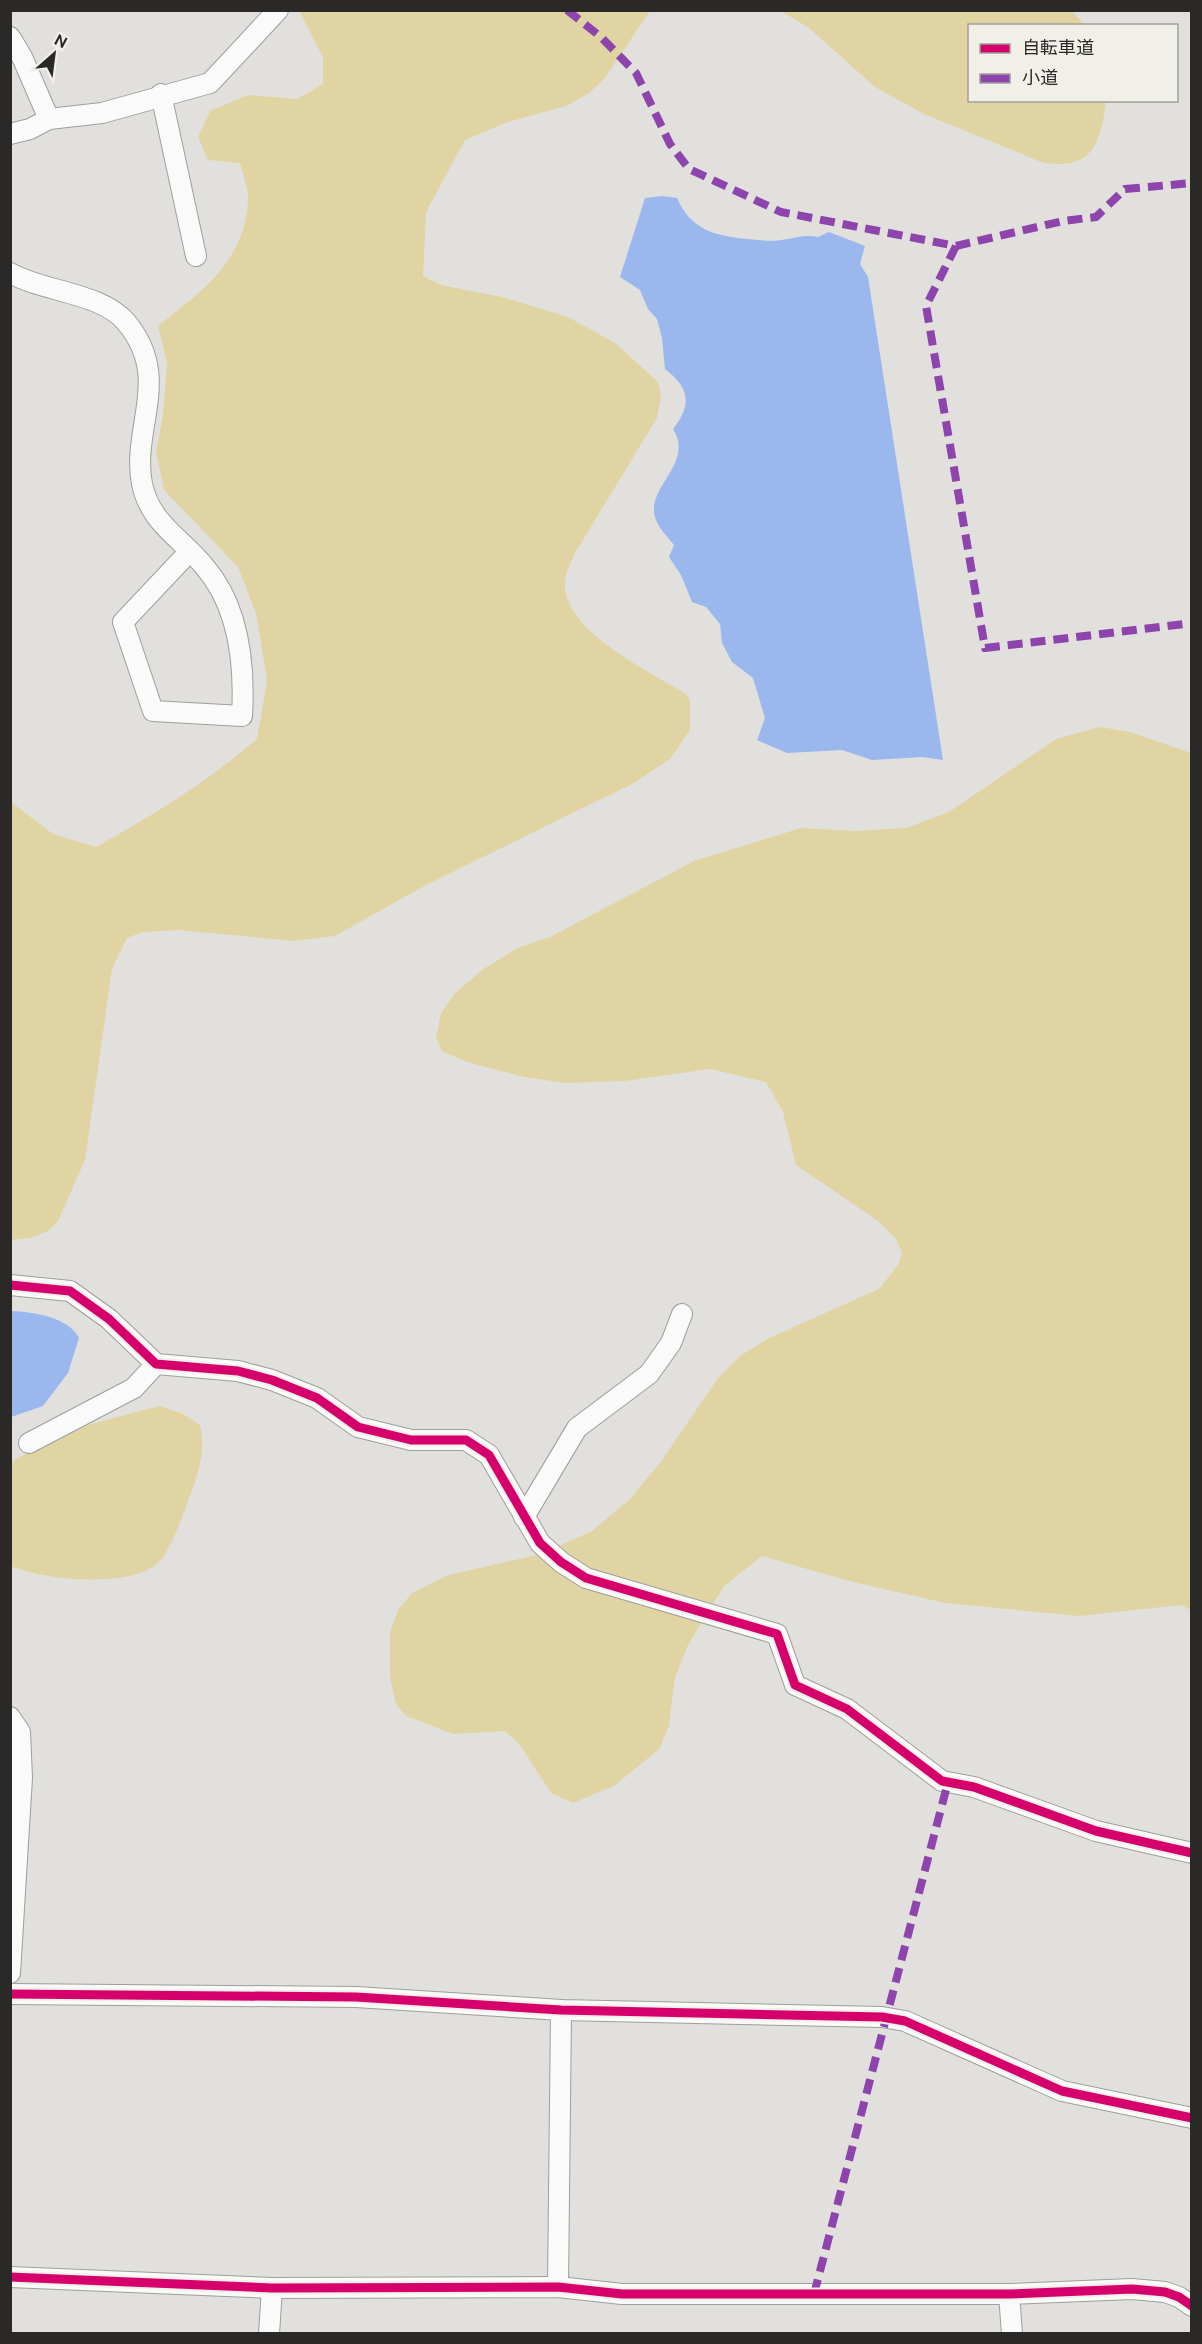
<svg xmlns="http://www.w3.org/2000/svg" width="1202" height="2344" viewBox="0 0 1202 2344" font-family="Ubuntu,'Noto Sans JP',sans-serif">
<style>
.green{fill:#e1d4a3}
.water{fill:#9ab8ee}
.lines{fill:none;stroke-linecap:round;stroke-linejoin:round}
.minor-casing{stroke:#9e9e9c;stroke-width:22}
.minor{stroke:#fafafa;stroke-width:20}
.quiet{stroke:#8e44ad;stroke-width:8;stroke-dasharray:15 8;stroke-linecap:butt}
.cycleway-casing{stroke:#f0efe8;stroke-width:13}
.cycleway{stroke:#d6006c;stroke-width:9}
</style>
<rect width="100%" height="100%" fill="#e1e0dd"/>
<g class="green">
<path d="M299 11H650L604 79 588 94 566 106 508 122 465 140 426 212 423 276 441 285 502 297 568 317 615 343 658 382 661 395 657 418 575 553C570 564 564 575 565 588 569 634 651 672 686 694L690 700V730L670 759 634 783 426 885 335 936 295 941 178 930 143 932 127 938 112 969 85 1160 58 1221 48 1231 30 1238 11 1240V802L53 834 96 847C153 815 207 782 257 739L267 680 256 613 238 567 164 490 156 452 163 415 167 363 158 326C202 291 245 262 248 199 248 188 243 174 240 163L208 160 198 137 210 111 248 95 297 99 323 84V57Z"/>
<path d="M781 11H1072L1084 25 970 26V100L1106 101C1101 145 1091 172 1041 162L924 114 875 87 809 28Z"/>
<path d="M1100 727 1130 732 1191 753V1610L1181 1605 1079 1616 945 1603 849 1581 762 1556 724 1586 688 1645 675 1677 669 1726 659 1749 614 1786 573 1803 551 1793 520 1745 505 1731 453 1734 406 1716 396 1704 390 1677V1632L398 1610 412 1593 449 1575 541 1554 592 1531 629 1500 660 1463 718 1378 740 1356 767 1339 879 1289 898 1265 902 1253 896 1239 878 1221 796 1165 783 1112 766 1082 710 1069 625 1081 566 1083 524 1077 467 1062 442 1051 436 1038 441 1013 455 993 482 970 517 948 550 937 694 861 801 828 854 831 906 828 949 812 1056 739Z"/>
<path d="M159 1406 181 1413 200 1425C206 1454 198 1474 188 1501 183 1515 169 1554 158 1563 129 1589 44 1580 11 1566L10 1467 14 1460 84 1426Z"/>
</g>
<g class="water">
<path d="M662 196 677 198C691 230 715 236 748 239 759 240 771 242 781 240 796 238 803 234 818 237L829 232 865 246 860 264 868 277 943 760 923 757 872 760 842 750 787 753 757 740 765 718 753 678 732 662 722 643 720 624 706 607 692 602 681 575 669 557 674 545C667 536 658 528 655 517 646 487 695 463 673 429 692 405 690 388 665 369L662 338 657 319 648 309 640 290 620 277 645 198Z"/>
<path d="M11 1311C34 1312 68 1317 79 1338L68 1373 43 1406 11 1417Z"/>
</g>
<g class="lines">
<defs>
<g id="minor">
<path d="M10 37 22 57 49 119"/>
<path d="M161 94 196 256"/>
<path d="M10 134 30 129 49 119 102 113 210 83 278 10"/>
<path d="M10 273C44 292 102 293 126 322 173 378 131 427 142 484 150 523 181 538 204 566 239 606 245 665 242 716L153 711 123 622 190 551"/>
<path d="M10 1285 70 1291 109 1319 156 1364 238 1371 272 1380 317 1398 358 1427 411 1440H466L489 1455 540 1543 561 1562 586 1578 777 1634 795 1685 847 1709 942 1781 974 1787 1096 1831 1192 1853"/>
<path d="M29 1443 134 1388 156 1364"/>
<path d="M524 1517 577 1428 649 1374 671 1343 682 1314"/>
<path d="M10 1717 20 1732 22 1778 10 1973"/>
<path d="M10 1994 356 1997 561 2010 882 2017 905 2021 1062 2091 1192 2118"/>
<path d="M10 2277 272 2288 558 2287 622 2294H1009L1132 2289 1165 2292 1179 2297 1192 2306"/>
<path d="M558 2287 561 2010"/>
<path d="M1009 2294 1012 2334"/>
<path d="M269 2334 272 2288"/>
</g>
</defs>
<use href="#minor" class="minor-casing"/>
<use href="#minor" class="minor"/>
<g class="quiet">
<path d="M567 10 601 37 636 73 670 144 689 169 781 212 956 246 1063 221 1096 217 1125 189 1192 183"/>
<path d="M956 246 926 306 985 648 1192 623"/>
<path d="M814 2294 948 1782"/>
</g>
<defs>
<g id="cycleway">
<path d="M10 1285 70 1291 109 1319 156 1364 238 1371 272 1380 317 1398 358 1427 411 1440H466L489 1455 540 1543 561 1562 586 1578 777 1634 795 1685 847 1709 942 1781 974 1787 1096 1831 1192 1853"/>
<path d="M10 1994 356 1997 561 2010 882 2017 905 2021 1062 2091 1192 2118"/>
<path d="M10 2277 272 2288 558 2287 622 2294H1009L1132 2289 1165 2292 1179 2297 1192 2306"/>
</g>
</defs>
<use href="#cycleway" class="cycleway-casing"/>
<use href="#cycleway" class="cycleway"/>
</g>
<rect width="1202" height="2344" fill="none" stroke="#2a2927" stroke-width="24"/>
<rect x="968" y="24" width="210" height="78" fill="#f0efe8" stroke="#a1a09b" stroke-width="1.5"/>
<rect x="980" y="44" width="30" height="9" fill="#d6006c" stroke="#a1a09b" stroke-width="1.5"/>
<text x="1022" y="54" font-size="18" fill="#2a2927">自転車道</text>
<rect x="980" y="74" width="30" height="9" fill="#8e44ad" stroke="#a1a09b" stroke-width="1.5"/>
<text x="1022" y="84" font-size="18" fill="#2a2927">小道</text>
<g transform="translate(54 54) rotate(28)" stroke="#f0efe8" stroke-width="4.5" paint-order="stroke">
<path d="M0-4.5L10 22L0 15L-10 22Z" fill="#2a2927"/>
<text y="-9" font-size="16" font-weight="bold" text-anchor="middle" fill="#2a2927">N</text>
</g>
</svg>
